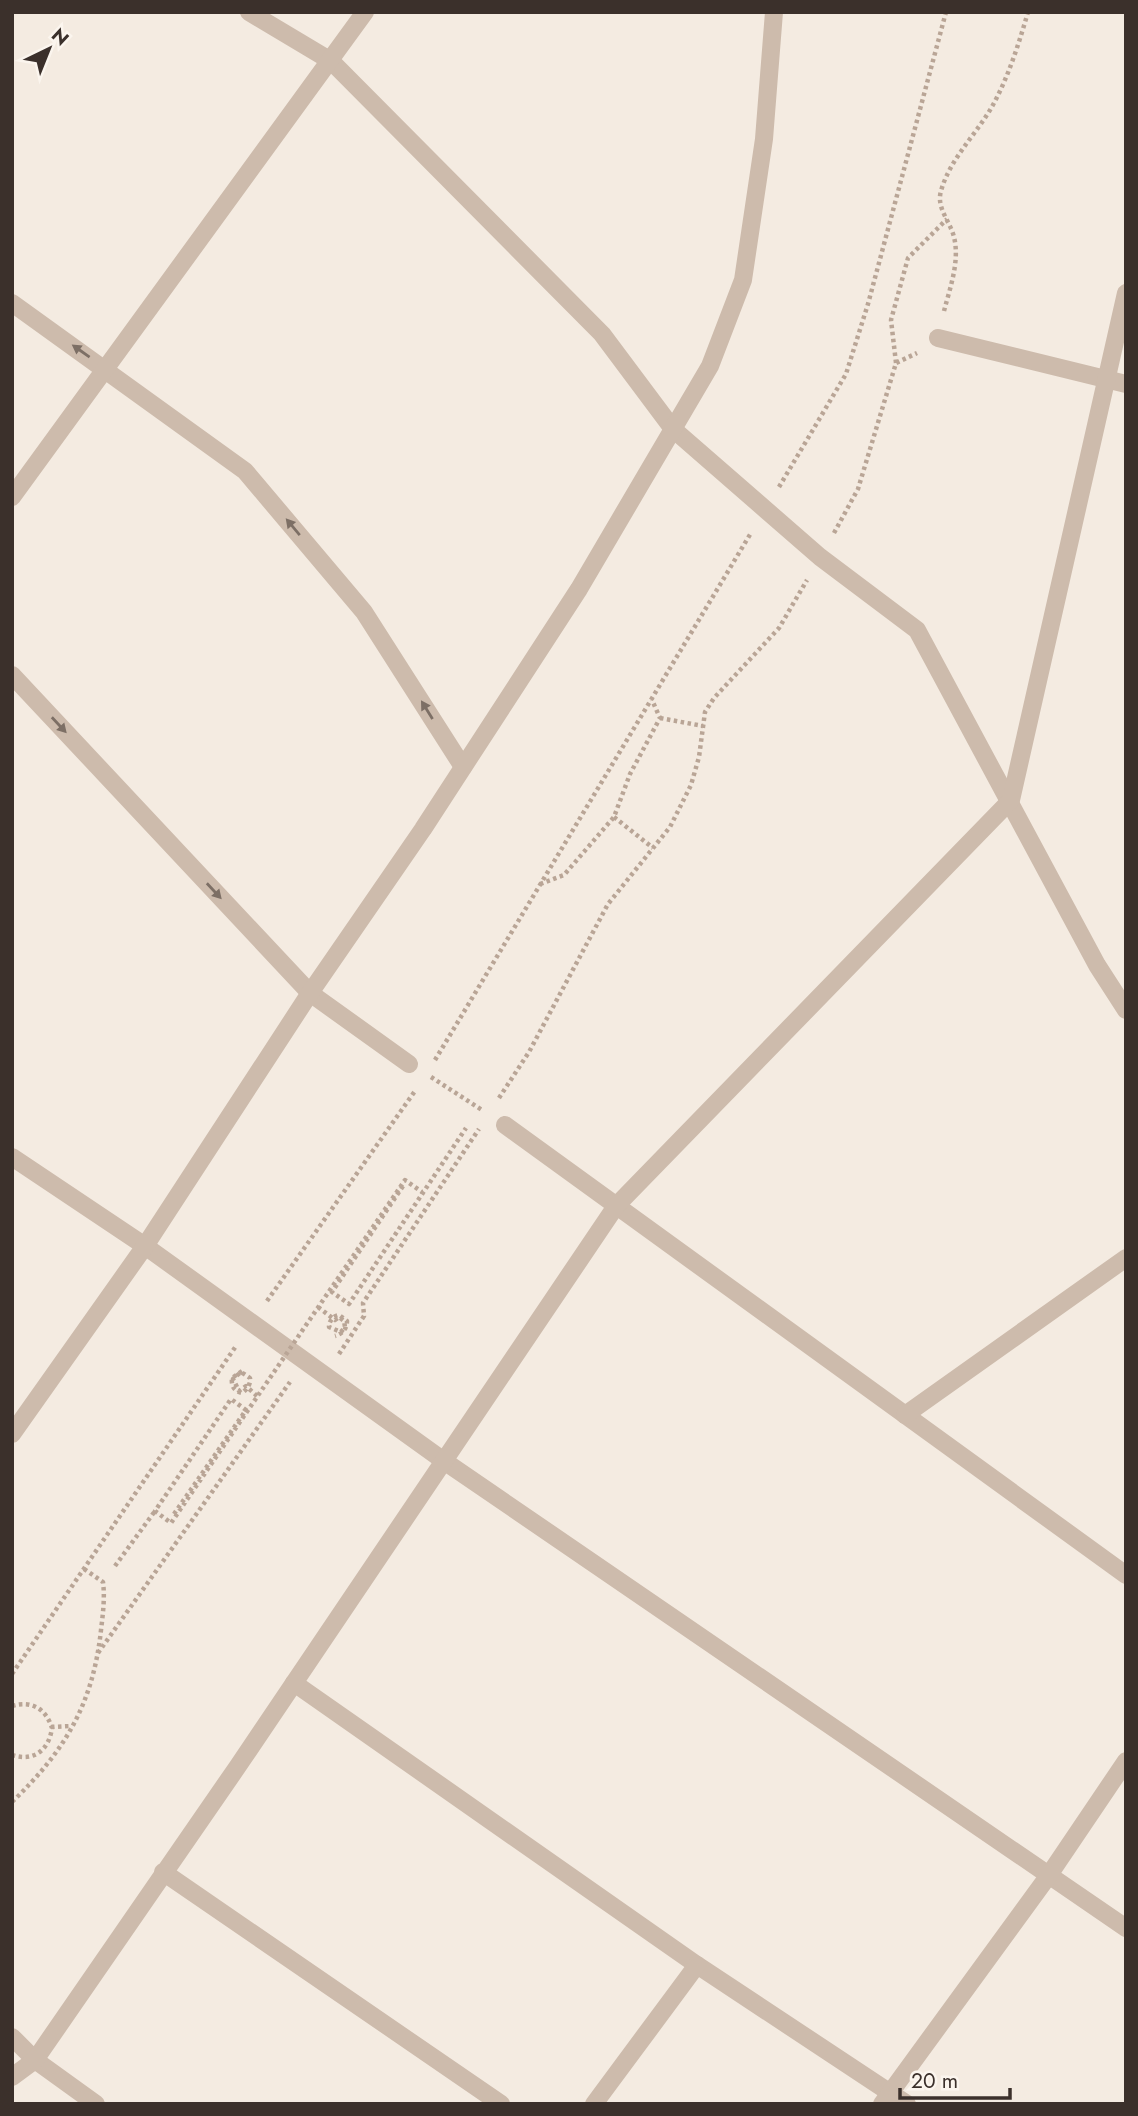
<svg xmlns="http://www.w3.org/2000/svg" width="1138" height="2116" viewBox="0 0 1138 2116" font-family="Jost,sans-serif">
<style>
.lines{fill:none;stroke-linecap:round;stroke-linejoin:round}
.path{stroke:#b9a596;stroke-width:4.5;stroke-dasharray:3.5 3.5;stroke-linecap:butt}
.street{stroke:#cdbbac;stroke-width:18}
.path-bridge{stroke:#b9a596;stroke-width:4.5;stroke-dasharray:3.5 3.5;stroke-linecap:butt}
.oneway{fill:#7d6f65}
</style>
<rect width="100%" height="100%" fill="#f4ebe1"/>
<g class="lines">
<g class="path">
<path d="M944 311C950 288 960 261 954 237 950 221 936 208 941 191 950 158 978 133 994 103 1009 75 1019 43 1028 12"/>
<path d="M896 363 891 320 908 258 947 219"/>
<path d="M779 487 846 374 868 304 946 12"/>
<path d="M834 533 858 489 896 363 917 353"/>
<path d="M660 718 703 726"/>
<path d="M614 817 653 848"/>
<path d="M540 884 564 875 614 817 630 774 660 718 652 700"/>
<path d="M435 1060 751 533"/>
<path d="M431 1077 482 1110"/>
<path d="M499 1098 529 1052 608 904 670 827 691 785 699 757 705 712 714 698 779 628 807 580"/>
<path d="M403 1186 332 1292 349 1304 466 1128"/>
<path d="M267 1301 415 1091"/>
<path d="M318 1307 335 1320 339 1317 344 1321 345 1327 341 1332 329 1327C329 1321 333 1316 339 1315L347 1321C347 1329 342 1334 335 1336"/>
<path d="M339 1354 364 1316 363 1303 479 1129"/>
<path d="M242 1371 232 1378C231 1386 234 1391 242 1393 247 1389 251 1384 250 1378L241 1372 233 1379 239 1391 246 1386 257 1396"/>
<path d="M115 1566 155 1511"/>
<path d="M98 1653 290 1382"/>
<path d="M12 1674 236 1346"/>
<path d="M12 1706C32 1700 46 1709 52 1728 49 1750 34 1762 12 1755"/>
<path d="M51 1727 71 1726"/>
<path d="M12 1802C65 1751 93 1704 101 1630 103 1613 105 1598 103 1582L84 1569"/>
</g>
<g class="street">
<path d="M249 12 331 61 602 334 673 429 820 557 917 630 1097 965 1126 1010"/>
<path d="M12 303 245 471 364 612 463 767"/>
<path d="M938 338 1126 384"/>
<path d="M12 497 365 12"/>
<path d="M12 675 310 993 409 1064"/>
<path d="M505 1125 1126 1575"/>
<path d="M12 1157 145 1246 444 1461 1126 1928"/>
<path d="M905 1415 1126 1258"/>
<path d="M12 1434 145 1246 310 993 423 829 579 589 710 366 743 280 764 139 774 12"/>
<path d="M294 1683 697 1965 907 2104"/>
<path d="M163 1872 501 2104"/>
<path d="M12 2037 35 2060 96 2104"/>
<path d="M12 2077 35 2060 238 1766 616 1206 1011 800 1126 293"/>
<path d="M594 2104 697 1965"/>
<path d="M882 2104 1049 1875 1126 1761"/>
</g>
<path class="path-bridge" d="M174 1514 246 1410 231 1399 155 1511 171 1523 405 1180 422 1192"/>
</g>
<defs><path id="oneway-solid" d="M-6-.8H1V-3.2L6.5 0L1 3.2V.8H-6Z" transform="scale(1.75)"/></defs>
<g class="oneway">
<use href="#oneway-solid" transform="translate(81 351) rotate(-145)"/>
<use href="#oneway-solid" transform="translate(293 527) rotate(-130)"/>
<use href="#oneway-solid" transform="translate(427 710) rotate(-122)"/>
<use href="#oneway-solid" transform="translate(59 725) rotate(47)"/>
<use href="#oneway-solid" transform="translate(214 891) rotate(47)"/>
</g>
<rect width="1138" height="2116" fill="none" stroke="#3b302b" stroke-width="28"/>
<g transform="translate(49 49) rotate(43)" stroke="#fbf5ee" stroke-width="5" paint-order="stroke">
<path d="M0-5L12 26L0 18L-12 26Z" fill="#3b302b"/>
<text y="-10" font-size="19" font-weight="bold" text-anchor="middle" fill="#3b302b">N</text>
</g>
<path d="M900 2088v10h110v-10" fill="none" stroke="#3b302b" stroke-width="3.5"/>
<text x="911" y="2088" font-size="21" fill="#3b302b" stroke="#fbf5ee" stroke-width="5" paint-order="stroke">20 m</text>
</svg>
